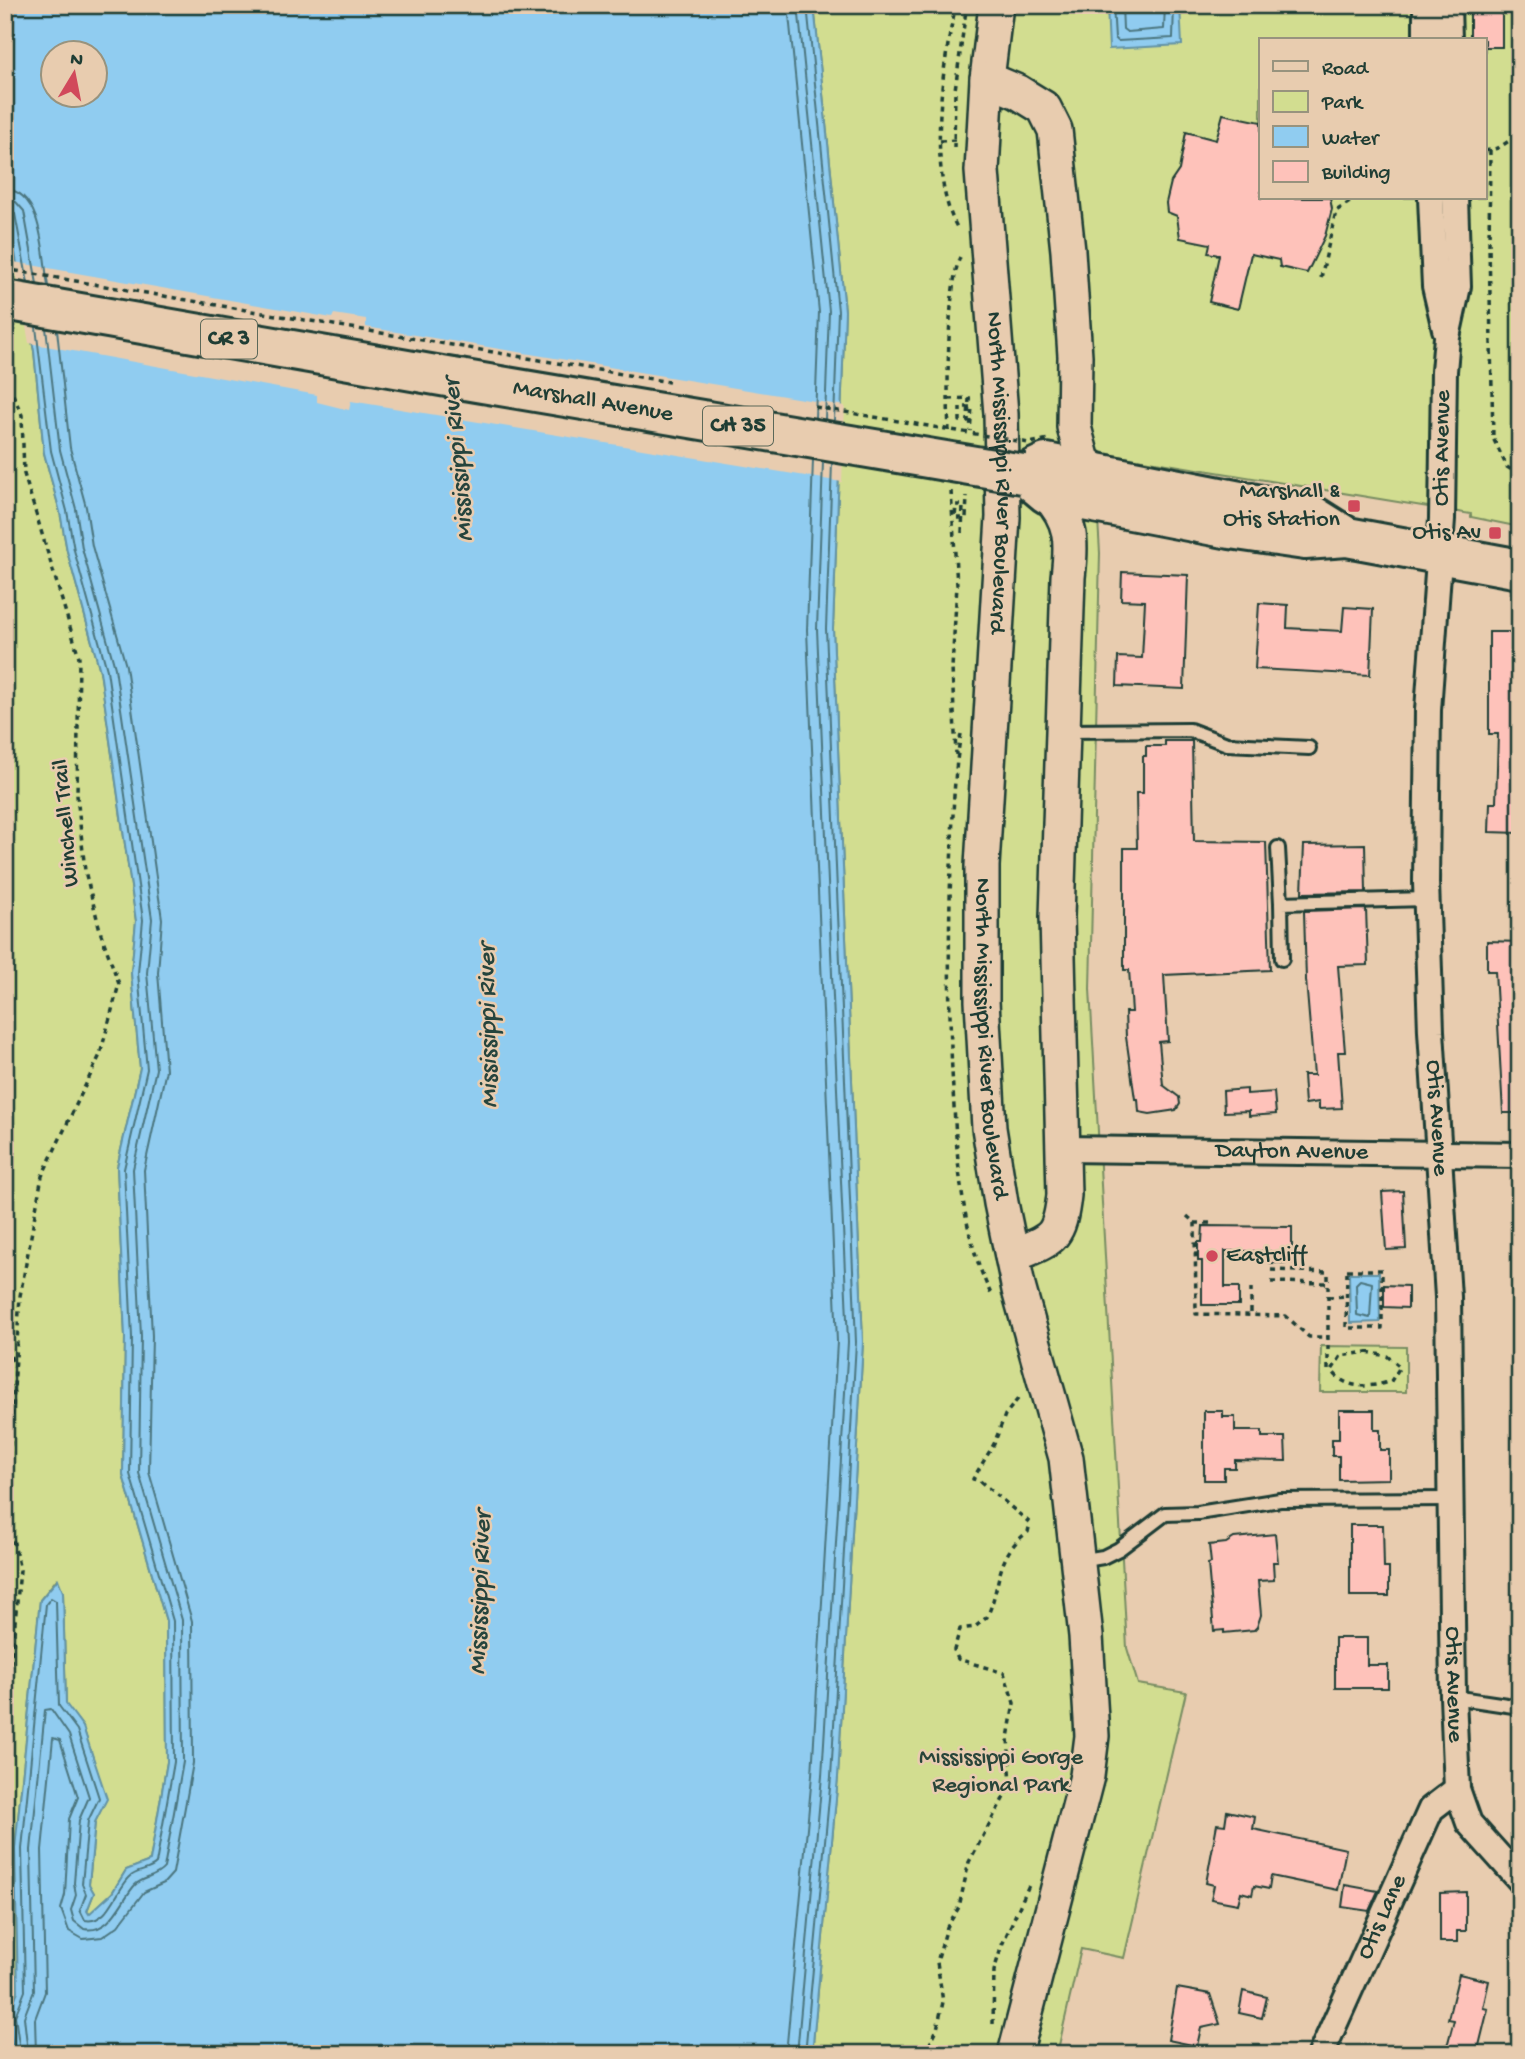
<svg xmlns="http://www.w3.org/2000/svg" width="1525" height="2059" viewBox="0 0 1525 2059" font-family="'Gochi Hand',sans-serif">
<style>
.green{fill:#d2dd90;stroke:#788d62;stroke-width:2;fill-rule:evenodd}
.water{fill:#90ccf0;stroke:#6393a5;stroke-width:2;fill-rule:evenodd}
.pier{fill:#e8ccaf}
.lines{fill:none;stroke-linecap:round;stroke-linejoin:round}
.shore{stroke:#4c767f;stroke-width:2}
.building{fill:#fec2ba;stroke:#1f3d34;stroke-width:2}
.lane-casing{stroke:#1f3d34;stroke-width:18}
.street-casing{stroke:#1f3d34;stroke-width:30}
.secondary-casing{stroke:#1f3d34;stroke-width:38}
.primary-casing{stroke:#1f3d34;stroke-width:44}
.path{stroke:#1f3d34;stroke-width:3.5;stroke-dasharray:5 5;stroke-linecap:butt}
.lane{stroke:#e8ccaf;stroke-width:12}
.street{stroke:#e8ccaf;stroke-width:24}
.secondary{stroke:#e8ccaf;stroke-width:33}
.primary{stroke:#e8ccaf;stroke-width:38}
.primary-bridge-casing{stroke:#1f3d34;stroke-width:44;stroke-linecap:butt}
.path-bridge{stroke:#1f3d34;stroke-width:3.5;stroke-dasharray:5 5;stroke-linecap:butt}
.primary-bridge{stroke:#e8ccaf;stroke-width:38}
.poi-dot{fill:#d1495b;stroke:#e8ccaf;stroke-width:2.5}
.labels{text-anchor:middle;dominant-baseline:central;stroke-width:5;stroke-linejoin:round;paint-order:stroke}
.shield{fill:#e8ccaf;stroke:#5b6859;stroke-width:2}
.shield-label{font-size:23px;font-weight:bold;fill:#1f3d34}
.street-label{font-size:24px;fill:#1f3d34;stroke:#e8ccaf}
.poi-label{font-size:24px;fill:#1f3d34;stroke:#e8ccaf;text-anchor:end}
.park-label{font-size:24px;fill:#284539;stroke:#e8ccaf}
.water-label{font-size:26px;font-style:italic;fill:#25443d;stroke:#e8ccaf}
</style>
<rect width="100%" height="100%" fill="#e8ccaf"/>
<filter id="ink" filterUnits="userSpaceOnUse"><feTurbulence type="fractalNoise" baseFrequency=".0143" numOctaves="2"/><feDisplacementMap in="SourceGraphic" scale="14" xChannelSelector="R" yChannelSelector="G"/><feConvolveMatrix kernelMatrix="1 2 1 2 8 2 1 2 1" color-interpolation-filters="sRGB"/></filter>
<g filter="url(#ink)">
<g class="green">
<path d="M814 5H1520V527L1471 517V514L1094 452 1100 553 1090 989 1127 1648 1138 1684 1186 1692 1124 1958 1081 1949 1057 2054H812L838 1777 863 1342 833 629 845 311ZM1261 40H1485V198H1261Z"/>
<path d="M5 201 34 351 44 453 60 512 67 551 100 671 136 921 131 973 140 1068 117 1167 125 1337 123 1475 166 1621 167 1762 150 1861 126 1870 112 1893 89 1915 87 1911 94 1893 89 1885 95 1822 106 1799 83 1727 66 1705 63 1592 57 1579 40 1600 15 1849 18 1991 8 2015 12 2044 6 2054Z"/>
<path d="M1321 1346 1406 1347V1392H1320Z"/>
</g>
<g class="water">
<path d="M5 5H814L845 311 833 629 863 1342 838 1777 812 2054H6L12 2044 8 2015 18 1991 15 1849 40 1600 58 1579 63 1592 66 1704 83 1727 107 1799 95 1822 89 1884 94 1893 87 1911 89 1914 112 1893 126 1870 150 1861 167 1762 166 1621 123 1475 125 1337 117 1167 140 1068 131 973 136 921 100 671 67 551 60 512 44 453 34 351 5 201ZM52 52H94V94H52Z"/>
<path d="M1107 5H1180L1182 45 1109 49Z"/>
<path d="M1349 1273H1379L1380 1322 1350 1323Z"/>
</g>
<path class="pier" d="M14 262 332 318 334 314 366 319V327L845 406 842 482 351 401 349 410 317 402V395L29 343Z"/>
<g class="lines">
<g class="shore">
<path d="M788 5 819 312 815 418"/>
<path d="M798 5 829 311 825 419"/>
<path d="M807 5 838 311 834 421"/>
<path d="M1113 5 1115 38 1118 41 1173 38 1174 5"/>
<path d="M1122 5 1123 29 1127 32 1164 29 1165 5"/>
<path d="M5 189C43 191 43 257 48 286"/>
<path d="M5 200 16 202 24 211 37 284"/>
<path d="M5 209 15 214 28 283"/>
<path d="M1360 1280 1372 1283 1370 1318 1357 1315 1356 1284Z"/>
<path d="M14 2054 19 2044 15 2016 25 1991 22 1849 46 1604 51 1598 56 1601 59 1706 77 1730 99 1798 88 1821 82 1884 86 1894 80 1910 85 1920C109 1925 117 1887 131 1876 138 1870 149 1871 156 1864L174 1762 173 1621 130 1474 132 1337 124 1169 147 1069 138 973 143 920 107 670 74 550 67 511 51 451 36 327"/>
<path d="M24 2054 27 2044 24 2017 34 1991 31 1850 45 1710 51 1709 69 1735 89 1797 79 1820 74 1883 76 1895 71 1910 74 1921 84 1929C111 1934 121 1900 135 1885 143 1877 156 1878 164 1868L183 1762 182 1620 139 1473 141 1336 133 1169 156 1069 147 973 152 919 115 668 82 548 76 509 60 450 46 328"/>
<path d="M36 2054 35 2019 45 1992 42 1850 53 1738 60 1740 78 1797 69 1819 65 1895 61 1909 69 1931 83 1939 102 1937 118 1926 144 1892 164 1883 173 1873 193 1763 192 1621 149 1472 152 1336 144 1170 166 1070 158 973 162 919 126 666 92 546 86 507 70 448 57 330"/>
<path d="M786 2054 812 1775 837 1342 807 630 813 460"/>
<path d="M797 2054 822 1776 848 1342 817 629 823 462"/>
<path d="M805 2054 831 1777 856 1342 826 629 832 463"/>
</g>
</g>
<g class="building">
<path d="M1470 5H1502V47H1485V40H1470Z"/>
<path d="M1223 114 1261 122V198H1330L1332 209 1325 236 1307 273 1280 267 1279 260 1251 254 1238 309 1209 302 1219 255 1208 253 1210 244 1180 238 1177 216 1167 212 1166 203 1171 182 1179 170 1186 132 1216 140Z"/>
<path d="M1122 572 1188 575 1184 689 1117 686 1118 657 1142 658 1145 601 1121 600Z"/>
<path d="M1259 603 1288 605 1287 628 1342 631 1344 607 1373 609 1370 675 1255 669Z"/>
<path d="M1489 632H1520V833L1489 832 1490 803H1496L1498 734H1489Z"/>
<path d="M1165 741H1192L1194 841 1266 842 1270 970 1164 975 1168 1041 1159 1042 1163 1085 1179 1097 1180 1104 1176 1110 1150 1114 1139 1112 1138 1099H1135L1126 1037 1125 1012H1132L1129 970H1124V848H1137L1136 793H1143V756H1146V746H1165Z"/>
<path d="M1365 844 1366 892 1302 893 1304 845Z"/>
<path d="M1366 909 1368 965 1338 966 1345 1052H1338L1342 1108 1319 1109V1102L1305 1104 1303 1075H1314L1306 980 1304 911Z"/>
<path d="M1487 941 1520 942V1113H1503L1495 971H1487Z"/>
<path d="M1247 1089V1094L1274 1092 1276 1114 1249 1116V1111L1224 1112 1223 1091Z"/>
<path d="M1403 1191 1406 1249 1386 1250 1382 1192Z"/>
<path d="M1203 1226 1292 1227V1263H1270V1251H1225V1287H1239V1305H1202V1261H1198V1242H1202Z"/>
<path d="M1384 1285 1408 1286V1308L1384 1307Z"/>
<path d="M1339 1410H1374V1430H1380V1450H1389V1479L1339 1480V1456H1332V1439H1339Z"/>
<path d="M1204 1411H1223V1417H1235V1431H1262V1437H1285L1286 1461 1235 1460V1468H1224V1480H1204Z"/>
<path d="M1350 1525H1383L1384 1568H1389V1596H1350Z"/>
<path d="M1275 1534 1278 1562H1273L1274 1580 1258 1581 1261 1615 1257 1627 1254 1630 1224 1633V1630L1214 1631 1208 1564 1211 1563 1209 1545 1226 1543 1234 1538Z"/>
<path d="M1335 1638H1367V1665H1388V1688H1335Z"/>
<path d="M1227 1811 1255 1817 1253 1829 1346 1849 1338 1890 1271 1876 1269 1889 1254 1886 1252 1895 1241 1892 1238 1904 1211 1899 1214 1885 1206 1883 1217 1824 1225 1825Z"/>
<path d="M1345 1885 1378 1891 1369 1911 1342 1907Z"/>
<path d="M1466 1892V1931H1457V1942H1440V1893Z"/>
<path d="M1459 1974 1489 1981 1483 2008 1488 2009 1477 2054H1445L1454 2020 1448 2019Z"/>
<path d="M1177 1988 1210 1994 1220 2024 1201 2028 1197 2046 1168 2040Z"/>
<path d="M1243 1991 1267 1997 1262 2018 1239 2013Z"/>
</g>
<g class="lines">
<defs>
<g id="lane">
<path d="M1066 731 1190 730 1227 744 1309 748"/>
<path d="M1278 848 1281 903"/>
<path d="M1282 959 1281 903 1426 899"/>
<path d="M1079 1561 1103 1557 1119 1549 1165 1514 1198 1513 1280 1500 1450 1499"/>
<path d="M1453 1697 1520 1707"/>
</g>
<g id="street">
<path d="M1426 5V40"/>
<path d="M1448 5 1449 40"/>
<path d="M1431 198 1435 286 1445 329"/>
<path id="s1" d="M1455 198 1458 286 1447 337 1444 371 1442 519 1428 710 1426 882 1431 1031 1448 1297 1453 1697 1457 1789 1469 1823 1520 1880"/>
<path id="s2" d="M1063 1149 1520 1155"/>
<path id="s3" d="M1321 2054 1431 1809 1457 1789"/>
</g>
<g id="secondary">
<path id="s4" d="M996 5 987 79 982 171 1001 414 1003 517 982 866V1001L989 1128 1001 1203 1019 1290 1066 1458 1086 1636 1092 1736 1087 1776 1015 2054"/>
<path d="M987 79 1018 92 1044 108 1055 130 1068 251 1075 356 1074 427 1083 461 1099 474"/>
<path d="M1012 1256C1051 1239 1059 1241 1064 1195L1057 917 1068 577C1072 543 1073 521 1047 494"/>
</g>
<g id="primary">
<path d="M5 300 453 378"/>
<path d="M1347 537 1312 515 1046 463 1023 474 1047 494 1230 529 1305 540 1347 537 1520 569"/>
</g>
</defs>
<use href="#lane" class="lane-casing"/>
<use href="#street" class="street-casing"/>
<use href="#secondary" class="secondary-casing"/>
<use href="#primary" class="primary-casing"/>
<g class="path">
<path d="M956 5C942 65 926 174 958 229"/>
<path d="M940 141 956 140"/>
<path d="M954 148 955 90 966 10"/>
<path d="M1490 150 1489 247 1493 438 1507 467 1520 475"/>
<path d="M1485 151 1498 148 1520 134"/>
<path d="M1321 278 1336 211 1356 198"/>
<path d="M5 366 10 388 22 415 24 474 79 657 77 795 85 871 101 934 119 984 100 1055 42 1176 20 1296 6 1510 20 1570 5 1726"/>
<path d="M969 398 968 421H960V407H972L970 431"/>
<path d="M949 399 971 398"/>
<path d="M949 431C947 394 947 288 960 257"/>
<path d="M951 491 957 585 952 668 956 755"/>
<path d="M962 533 963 505H956L955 518H966L967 496"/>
<path d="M961 734C953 777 953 822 951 867 948 947 949 1027 954 1107 958 1170 963 1237 991 1294"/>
<path d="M1187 1216 1195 1223 1196 1314 1286 1316 1309 1337H1328"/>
<path d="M1195 1223H1211"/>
<path d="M1271 1270 1328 1272V1370H1331"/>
<path d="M1347 1270H1382V1328H1346Z"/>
<path d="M1271 1282 1328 1283"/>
<path d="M1251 1288V1314"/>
<path d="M1328 1297 1346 1296"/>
<path d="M5 1337 14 1366"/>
<path d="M1367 1352 1387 1356 1400 1367 1391 1381C1371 1388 1344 1390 1332 1370L1341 1356Z"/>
<path d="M993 2024 994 1971 1002 1945 1029 1885"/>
<path d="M925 2054 937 2029 943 2002 937 1962 947 1927 959 1907 969 1862 1011 1784 1008 1738 1014 1703 1004 1673 958 1659 954 1650 960 1629 975 1627 987 1617C1001 1587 995 1555 1028 1532L1030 1523 980 1481 973 1479 994 1444 1005 1415 1021 1395"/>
</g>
<use href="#lane" class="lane"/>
<use href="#street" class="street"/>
<use href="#secondary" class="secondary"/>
<use href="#primary" class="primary"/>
<defs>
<g id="primary-bridge">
<path id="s5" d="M453 378 1023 474"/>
</g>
</defs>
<use href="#primary-bridge" class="primary-bridge-casing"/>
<g class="path-bridge">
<path d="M5 269 669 382"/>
<path d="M815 407 1029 443 1049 439"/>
</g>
<use href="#primary-bridge" class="primary-bridge"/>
</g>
</g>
<g class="poi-dot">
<rect x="1347" y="499" width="14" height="14" rx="3.5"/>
<rect x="1488" y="526" width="14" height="14" rx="3.5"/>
<circle cx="1212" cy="1256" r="7"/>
</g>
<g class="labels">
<g class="shield">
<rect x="201" y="319.5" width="56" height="39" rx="5"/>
<rect x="703" y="406.5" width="70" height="39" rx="5"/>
</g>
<g class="shield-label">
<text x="229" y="339">CR 3</text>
<text x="738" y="426">CH 35</text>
</g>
<g class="street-label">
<text stroke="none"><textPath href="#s5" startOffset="142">Marshall Avenue</textPath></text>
<text transform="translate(1443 448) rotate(-89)">Otis Avenue</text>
<text stroke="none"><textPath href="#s4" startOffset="469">North Mississippi River Boulevard</textPath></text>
<text transform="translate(67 823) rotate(-95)">Winchell Trail</text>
<text stroke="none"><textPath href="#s4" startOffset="1036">North Mississippi River Boulevard</textPath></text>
<text stroke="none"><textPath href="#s1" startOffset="922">Otis Avenue</textPath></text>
<text stroke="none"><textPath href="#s2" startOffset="229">Dayton Avenue</textPath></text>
<text stroke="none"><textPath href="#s1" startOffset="1489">Otis Avenue</textPath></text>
<text stroke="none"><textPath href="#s3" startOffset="150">Otis Lane</textPath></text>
</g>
<g class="poi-label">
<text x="1340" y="492">Marshall &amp;<tspan x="1340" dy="28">Otis Station</tspan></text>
<text x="1481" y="533">Otis Av</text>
<text x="1226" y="1256" text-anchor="start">Eastcliff</text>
</g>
<g class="park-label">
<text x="1001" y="1758">Mississippi Gorge<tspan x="1001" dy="28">Regional Park</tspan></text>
</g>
<g class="water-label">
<text transform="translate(460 460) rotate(-95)">Mississippi River</text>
<text transform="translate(490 1026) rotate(-91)">Mississippi River</text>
<text transform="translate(482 1593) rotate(-88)">Mississippi River</text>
</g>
</g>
<rect width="1525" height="2059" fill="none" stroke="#e8ccaf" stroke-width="28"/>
<rect x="14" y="14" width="1497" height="2031" fill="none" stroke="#1f3d34" stroke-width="2.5" filter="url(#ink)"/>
<rect x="1259" y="38" width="228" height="161" fill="#e8ccaf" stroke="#98937e" stroke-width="2"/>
<rect x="1273" y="61" width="35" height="10" fill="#e8ccaf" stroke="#98937e" stroke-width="2"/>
<text x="1322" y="74" font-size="21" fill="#1f3d34">Road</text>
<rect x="1273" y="91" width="35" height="21" fill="#d2dd90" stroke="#98937e" stroke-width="2"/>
<text x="1322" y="108" font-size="21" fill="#1f3d34">Park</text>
<rect x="1273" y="126" width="35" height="21" fill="#90ccf0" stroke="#98937e" stroke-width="2"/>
<text x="1322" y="144" font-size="21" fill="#1f3d34">Water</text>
<rect x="1273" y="161" width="35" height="21" fill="#fec2ba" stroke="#98937e" stroke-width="2"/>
<text x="1322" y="178" font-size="21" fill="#1f3d34">Building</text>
<g transform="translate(74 74) rotate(10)"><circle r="33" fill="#e8ccaf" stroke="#98937e" stroke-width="2"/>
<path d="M0-5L12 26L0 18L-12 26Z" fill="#d1495b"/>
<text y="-10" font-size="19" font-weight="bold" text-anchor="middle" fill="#1f3d34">N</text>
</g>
</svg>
